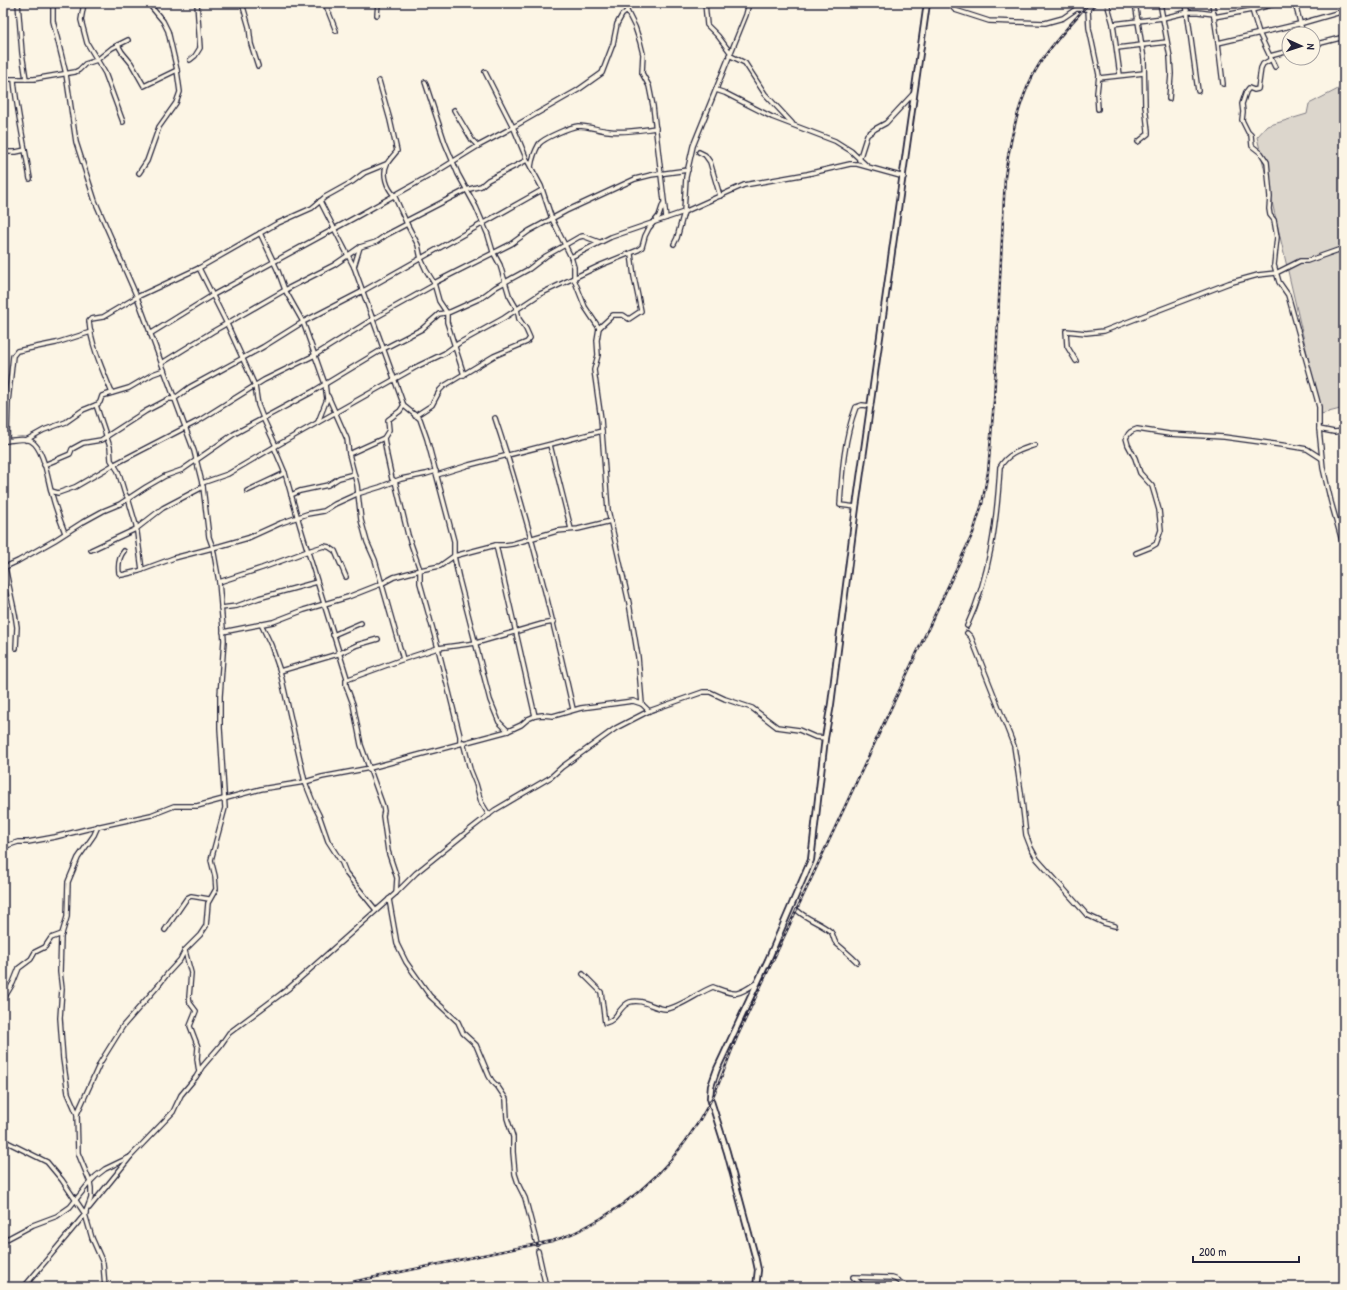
<svg xmlns="http://www.w3.org/2000/svg" width="1347" height="1290" viewBox="0 0 1347 1290" font-family="'Patrick Hand',sans-serif">
<style>
.green{fill:#dcd6cc;stroke:#7f7c84}
.lines{fill:none;stroke-linecap:round;stroke-linejoin:round}
.minor-casing{stroke:#22223b;stroke-width:6}
.tertiary-casing{stroke:#22223b;stroke-width:8}
.minor{stroke:#fcf5e5;stroke-width:3.5}
.tertiary{stroke:#fcf5e5;stroke-width:4.5}
.rail-casing{stroke:#22223b;stroke-width:2.5}
.rail{stroke:#fcf5e5;stroke-width:1;stroke-dasharray:3;stroke-linecap:butt}
</style>
<rect width="100%" height="100%" fill="#fcf5e5"/>
<filter id="ink" filterUnits="userSpaceOnUse"><feTurbulence type="fractalNoise" baseFrequency=".025" numOctaves="2"/><feDisplacementMap in="SourceGraphic" scale="8" xChannelSelector="R" yChannelSelector="G"/><feConvolveMatrix kernelMatrix="1 2 1 2 8 2 1 2 1" color-interpolation-filters="sRGB"/></filter>
<g filter="url(#ink)">
<path class="green" d="M1344 86V408L1321 414 1257 137 1267 126 1307 114 1309 104Z"/>
<g class="lines">
<defs>
<g id="minor">
<path d="M18 3 22 53 26 79"/>
<path d="M53 3V21L66 74 76 142 95 201 137 297 194 451 203 487 209 537 213 548 219 582 224 640 220 696V728L225 808 211 860 215 876 216 889 208 903 206 926 200 935 185 950 180 960 168 973 158 986 123 1026 100 1063 77 1114 78 1153 90 1182 91 1188V1198L85 1214"/>
<path d="M84 3 81 20 87 43 105 73 123 122"/>
<path d="M242 3 249 27 251 44 258 66"/>
<path d="M325 3 336 31"/>
<path d="M626 3 627 11 635 27 640 42 643 54 642 73 649 86 653 106 666 218"/>
<path d="M705 3 707 25 718 36 730 52"/>
<path d="M952 3 953 8 955 10 989 21 1045 23 1063 18 1076 9H1088L1094 3"/>
<path d="M1107 3 1113 24 1120 75"/>
<path d="M1135 3 1144 59 1145 105 1148 131V134L1138 142"/>
<path d="M1160 3 1170 57 1171 74 1169 99"/>
<path d="M1186 3 1198 91"/>
<path d="M1212 3 1218 43 1223 84"/>
<path d="M1250 3 1259 33 1275 67"/>
<path d="M1295 3 1303 34"/>
<path d="M1088 9 1089 28 1099 75 1097 93 1098 109"/>
<path d="M377 15 378 3"/>
<path d="M1214 17 1252 10 1278 3"/>
<path d="M1113 24 1163 18 1188 12H1198L1214 14"/>
<path d="M1218 43 1299 24 1344 11"/>
<path d="M118 45 122 52 131 63 144 86 177 70"/>
<path d="M1313 45 1344 37"/>
<path d="M1117 48 1167 42"/>
<path d="M1289 51 1270 56V60L1263 64 1261 68 1258 89 1254 90 1249 88 1246 92 1242 104 1243 112 1242 120 1248 132 1251 135 1252 146 1261 153 1267 162 1270 197 1269 209 1270 215 1274 220 1277 237 1274 265 1279 282 1288 295 1317 399 1319 407V429L1323 468 1331 502 1344 548"/>
<path d="M729 55 745 63 765 94 792 123"/>
<path d="M190 60 195 56 200 48 197 3"/>
<path d="M485 72 515 131 527 160 541 186 552 219 571 257 574 267V279L585 307 599 328 597 340 598 355 594 370 601 419 608 510 629 603 638 657 642 704"/>
<path d="M1099 78 1144 73"/>
<path d="M3 79H34L75 72 79 70 85 64 97 60 112 48 128 40"/>
<path d="M14 80C17 113 25 146 30 179"/>
<path d="M379 81 390 120 397 151C394 155 389 160 387 164 382 174 387 188 394 195L407 224 418 245 421 259 426 270 434 283 439 301 447 313V322L464 375"/>
<path d="M716 90 725 93 772 117 835 141 851 151 867 166"/>
<path d="M454 110 472 140 478 146"/>
<path d="M3 152H16L25 150"/>
<path d="M699 152 705 155 710 162 720 196"/>
<path d="M859 160 867 135 875 129 886 123 914 93"/>
<path d="M531 167C532 160 535 151 539 144 544 138 570 127 578 126 589 126 598 130 609 131 625 133 640 130 656 128"/>
<path d="M139 173 147 161 159 127 176 103 180 92 177 70 168 31 163 21 148 3"/>
<path d="M320 201 354 267 404 406 420 419 427 439 454 541V556L459 579 490 700 499 722 508 731"/>
<path d="M406 221 466 190 481 186 488 180 527 160"/>
<path d="M260 233 278 271 285 290 303 322 325 384 327 399 318 422"/>
<path d="M674 244 677 238 684 212 686 177 693 146 746 15 749 3"/>
<path d="M571 257 611 237 684 212 744 185 807 174 850 164H857L904 177"/>
<path d="M354 267 360 247"/>
<path d="M199 268 227 324 247 368 255 386 258 405 263 418 276 446 274 447 285 473 300 526 347 678"/>
<path d="M434 283 511 244 529 231 566 211 635 179 651 175 688 170"/>
<path d="M599 328 613 315H623L629 319 641 311 634 277 631 254"/>
<path d="M150 334 213 295 356 217 436 172 478 146 508 130 578 90 602 73 613 44 617 24 622 15 627 11"/>
<path d="M1076 361 1067 346 1066 331 1086 333 1104 331 1229 283 1258 275 1276 273 1300 261H1307L1344 248"/>
<path d="M162 363 212 332 285 290 334 265 360 247 376 242 386 235 407 224"/>
<path d="M112 393C103 371 91 345 89 321L91 319 103 317 137 297 199 268 276 224 312 208 325 197 352 182 364 173 386 164"/>
<path d="M328 396 347 439 349 454 357 485 361 520 367 542 375 560 403 659"/>
<path d="M96 405 110 447 111 460 118 471 125 494 128 498 136 525 142 570"/>
<path d="M415 416 432 405 440 390 444 386 494 356 527 342 530 338 526 329 519 319 517 309 509 295 500 265 493 252 488 235 476 207 458 174 445 143 425 82"/>
<path d="M495 418C527 513 551 611 573 709"/>
<path d="M1319 429 1334 432 1344 431"/>
<path d="M26 440 44 430 66 422 83 410 98 404 100 402 102 396 129 388 153 374 164 370"/>
<path d="M3 441C11 441 24 437 31 441 45 449 48 484 53 498 56 510 61 522 65 533"/>
<path d="M7 441 8 402 13 356 17 351 56 343 91 332"/>
<path d="M550 445 571 529"/>
<path d="M276 446 418 366 445 353 459 343 504 318 540 294 601 265 638 250 642 247 645 236 649 228 659 216 663 204"/>
<path d="M349 454 384 438 389 430 388 420 400 411 404 405"/>
<path d="M44 465 70 454 72 449 83 443 101 440 146 411 169 399H174L190 387 263 347 303 322 363 291 542 190"/>
<path d="M437 475 469 465 602 431"/>
<path d="M202 483 228 474 274 447"/>
<path d="M51 491 58 493 75 487 113 465 200 420 264 380 315 355 373 319 434 285"/>
<path d="M247 491 285 473"/>
<path d="M291 495 300 491 328 485 339 478 354 474"/>
<path d="M856 507 840 505C842 472 844 438 856 407L862 405 871 406"/>
<path d="M496 545 535 716"/>
<path d="M91 550 136 529 163 508 203 487"/>
<path d="M124 551C119 557 118 565 119 573L122 575 139 571 174 558 220 546 248 538 281 523 307 514 324 511 335 504 357 494 380 487 401 479 426 474 436 471"/>
<path d="M1136 553 1151 547 1156 544 1161 530 1159 510 1155 496 1152 486 1140 473 1135 458 1128 445 1126 438C1129 432 1131 431 1137 429L1169 434 1224 437 1289 446 1307 449 1321 458"/>
<path d="M5 567 15 614 17 627 16 648"/>
<path d="M3 568 18 561 55 540 83 522 103 511 120 504 146 487 165 476 182 470 234 434 312 392 383 349 422 329 439 314 450 312 481 298 496 287 529 269 546 256 579 237 583 236 599 242"/>
<path d="M219 582 262 568 308 551 324 546 329 547 335 551 346 577"/>
<path d="M221 608 237 606 259 598 317 582"/>
<path d="M261 624 271 645 280 671 305 782 315 807 319 815 328 841 342 863 346 873 376 910"/>
<path d="M967 626C990 577 997 520 1000 467 1008 453 1021 450 1035 445"/>
<path d="M223 632 273 622 304 610 348 597 381 584 394 577 420 570 408 535 395 481 392 479 387 456 384 438"/>
<path d="M967 633 971 637 1014 746 1021 792 1026 835 1031 848 1037 859 1087 915 1104 923 1115 926"/>
<path d="M333 635 361 623"/>
<path d="M280 671 338 654 357 645 378 639"/>
<path d="M463 742 470 769 476 784 481 802 489 815"/>
<path d="M460 743V736L438 648 420 583V570L440 566 454 556 496 545H505L512 544 557 531 578 529 611 521"/>
<path d="M3 847 18 842H28L55 837 87 829 151 815 174 806H197L261 789 305 782 322 777 370 768 508 731 521 725 528 719 535 716 542 715 553 716 581 708 633 701 642 704 649 711"/>
<path d="M396 893 397 878 388 851 383 816 384 811 383 806 361 745 353 704 346 685V680L398 661 438 648 476 643 542 624 554 622"/>
<path d="M389 899 397 944 406 962 430 996 458 1022 463 1033 476 1045 489 1076 492 1081 498 1087 506 1099 507 1118 513 1137V1152L515 1174 519 1186 525 1198 537 1244"/>
<path d="M798 911C808 920 821 923 831 932 834 935 833 940 836 943 843 949 850 955 857 962"/>
<path d="M165 930 187 898 191 896 209 899"/>
<path d="M185 951 191 973 189 997 190 1003 196 1011 190 1026 198 1047 197 1059 199 1072"/>
<path d="M583 974 601 992 605 1023C617 1021 619 1006 630 1002 643 998 654 1009 666 1009 677 1009 701 991 713 987 735 995 736 997 756 983"/>
<path d="M3 1000 13 983 19 968 31 959 35 952 45 947 51 938 62 934"/>
<path d="M77 1114 68 1093 63 1059 60 1018 62 989 60 972 61 937 67 917 68 882 78 858 94 835 98 826"/>
<path d="M3 1140 47 1162 62 1180 85 1214 92 1238 103 1263 105 1287"/>
<path d="M89 1208 131 1156 173 1112 181 1095 196 1077 202 1067 220 1046 229 1033 289 988 396 893 416 873 468 831 495 810 551 777 562 767 616 728 649 711 703 692H710L725 699 752 708 777 727 799 730 815 737 825 738"/>
<path d="M3 1241 33 1225 57 1216 70 1207 90 1182 96 1176 105 1169 130 1157"/>
<path d="M538 1251 546 1287"/>
<path d="M853 1277 892 1278 895 1279 908 1287"/>
<path d="M854 1278 864 1287"/>
<path d="M24 1287 86 1213"/>
</g>
<path id="tertiary" d="M756 1287 758 1270 755 1256 727 1152 710 1098 711 1086 717 1069 768 960 811 860 825 738 831 704 856 507 927 3"/>
</defs>
<use href="#minor" class="minor-casing"/>
<use href="#tertiary" class="tertiary-casing"/>
<use href="#minor" class="minor"/>
<use href="#tertiary" class="tertiary"/>
<defs>
<path id="rail" d="M327 1287 552 1241C561 1238 571 1235 580 1230 638 1201 680 1159 710 1102 721 1082 728 1058 737 1037L973 533 982 504 988 472 994 401 1005 177C1010 138 1019 96 1040 63 1054 41 1073 22 1089 3"/>
</defs>
<use href="#rail" class="rail-casing"/>
<use href="#rail" class="rail"/>
</g>
</g>
<rect width="1347" height="1290" fill="none" stroke="#fcf5e5" stroke-width="16"/>
<rect x="8" y="8" width="1331" height="1274" fill="none" stroke="#22223b" stroke-width="1.5" filter="url(#ink)"/>
<g transform="translate(1301 46) rotate(93)"><circle r="19" fill="#fcf5e5" stroke="#a5a1a1"/>
<path d="M0-3L7 15L0 10L-7 15Z" fill="#22223b"/>
<text y="-6" font-size="11" font-weight="bold" text-anchor="middle" fill="#22223b">N</text>
</g>
<path d="M1193 1256v6h106v-6" fill="none" stroke="#22223b" stroke-width="2"/>
<text x="1199" y="1256" font-size="12" fill="#22223b" stroke="#fcf5e5" stroke-width="3" paint-order="stroke">200 m</text>
</svg>
